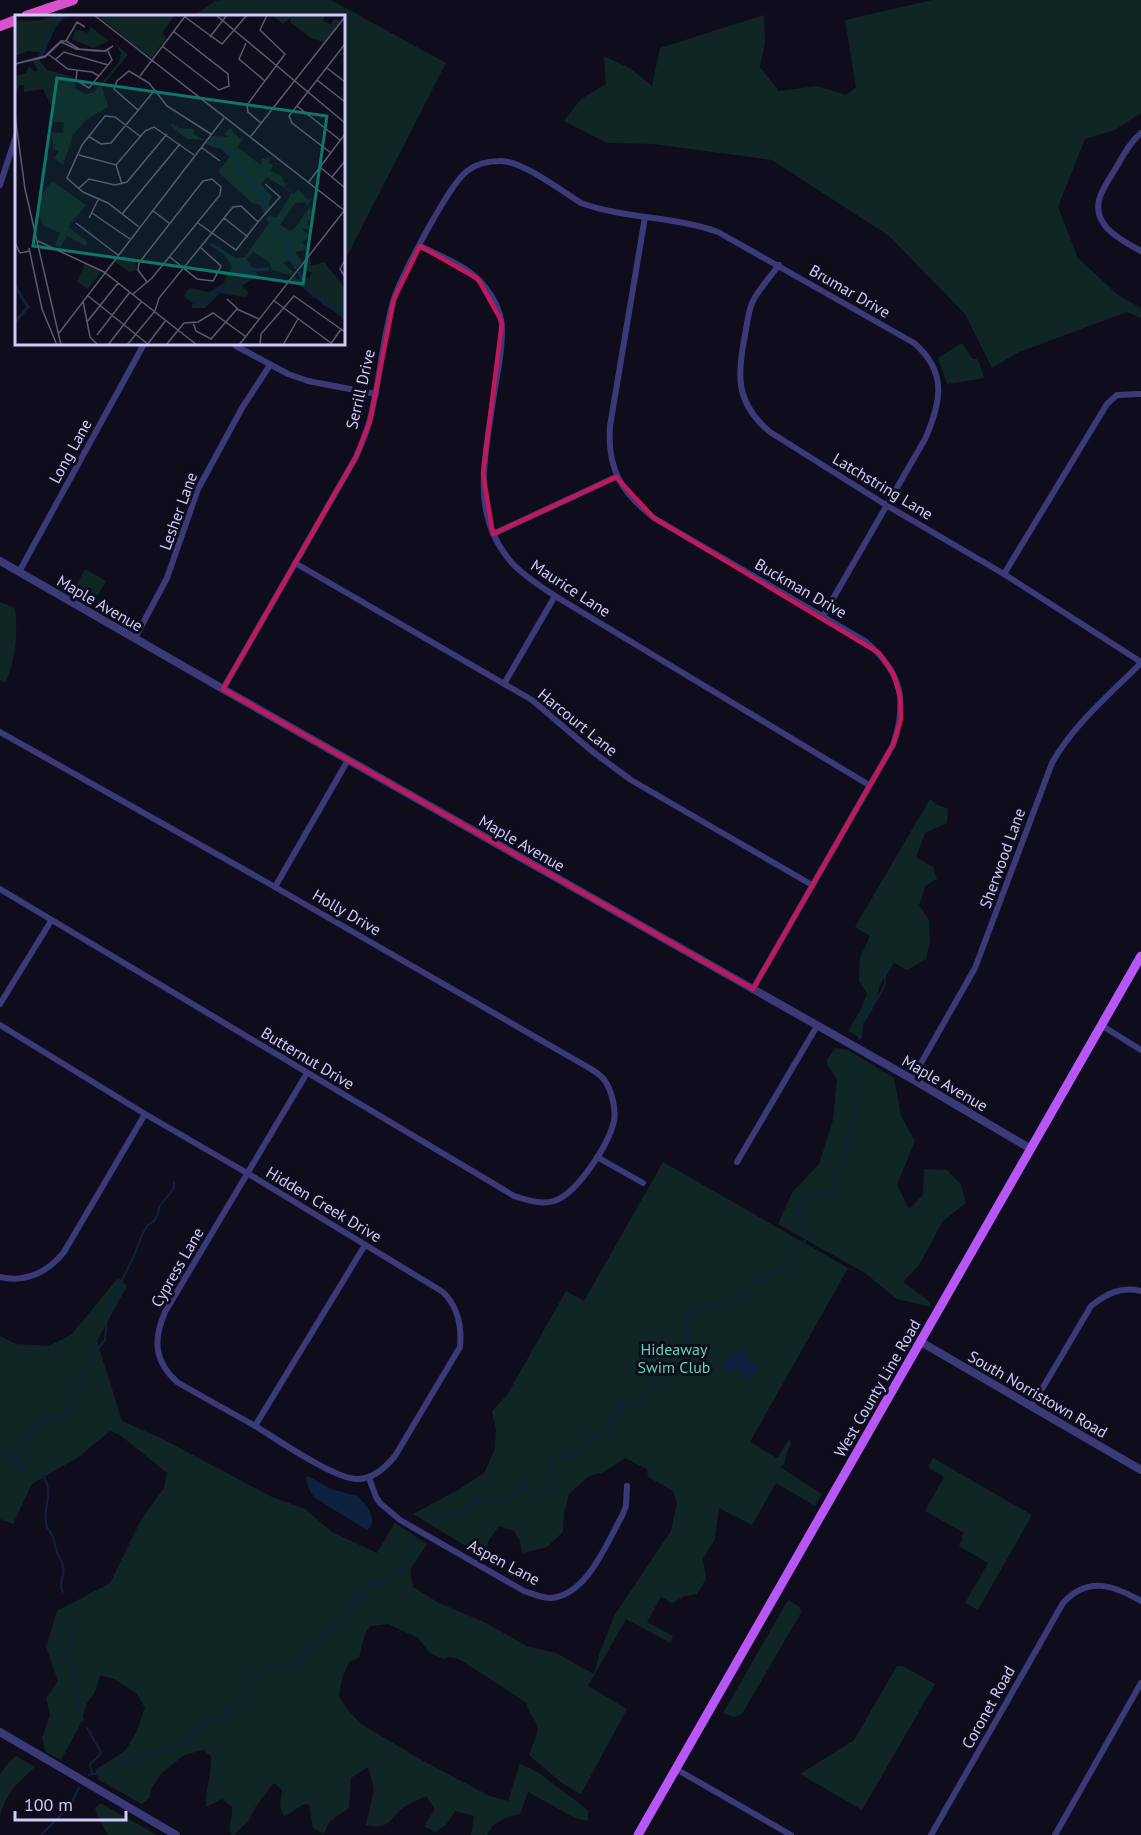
<svg xmlns="http://www.w3.org/2000/svg" width="1141" height="1835" viewBox="0 0 1141 1835" font-family="'PT Sans',sans-serif">
<style>
.green{fill:#102625}
.water{fill:#0e223f}
.lines{fill:none;stroke-linecap:round;stroke-linejoin:round}
.stream{stroke:#0e223f;stroke-width:2}
.minor{stroke:#3b3a79;stroke-width:6}
.tertiary{stroke:#3b3a79;stroke-width:8}
.primary{stroke:#b857f7;stroke-width:9}
.trunk{stroke:#d752cc;stroke-width:10}
.marked{fill:none;stroke:#c2185b;stroke-width:4.5;stroke-linejoin:round}
.labels{text-anchor:middle;dominant-baseline:central;stroke-width:6;stroke-linejoin:round;paint-order:stroke}
.street-label{font-size:16px;fill:#cfcafc;stroke:#0f0c1c}
.park-label{font-size:16px;fill:#5bd8b6;stroke:#0f0c1c}
.inset-river{fill:none;stroke:#0e223f;stroke-width:3}
.inset-road{fill:none;stroke:#5c5876;stroke-width:1.5}
.view{fill:#0f766e;fill-opacity:0.15;stroke:#0f766e;stroke-width:3}
.inset-edge{fill:none;stroke:#cfcafc;stroke-width:3}
</style>
<rect width="100%" height="100%" fill="#0f0c1c"/>
<g class="green">
<path d="M220 0H331L446 63 344 262V16H194L215 1Z"/>
<path d="M932 0H1141V113L1115 130 1085 139 1058 207 1078 258 1118 295 1141 308V318L1127 312 1019 352 992 368 965 314 889 236 772 160 654 144 607 143 564 121 581 99 606 84 604 56 630 68 652 86 660 48 764 15 765 43 760 67 779 91 817 86 846 95 856 87 845 20Z"/>
<path d="M962 343 973 359H977C982 365 980 370 985 378L947 384 938 358Z"/>
<path d="M85 569 106 581 95 600 74 589Z"/>
<path d="M0 602 15 608C18 634 16 659 5 683L0 680Z"/>
<path d="M930 799 936 804 948 809 947 823 925 833 916 857 933 867 937 879 926 885 919 905 929 920 930 941 926 959 907 970 894 963 880 985 875 1005 863 1025 862 1039 848 1031 860 1011 867 994 859 981 860 958 870 936 855 927Z"/>
<path d="M835 1048 848 1050 894 1078 901 1116 915 1141 897 1185 909 1209 923 1195 924 1169 947 1170 961 1185 966 1203 943 1221 919 1265 903 1282 930 1302 931 1307 897 1299 865 1273 778 1224 792 1193 819 1164 833 1120 837 1080 826 1062Z"/>
<path d="M663 1162 848 1268 750 1442 777 1458 789 1439 790 1440 791 1444 787 1452 784 1464 780 1467 822 1494 815 1506 776 1483 752 1525 719 1508 715 1539 703 1559 706 1579 697 1594 685 1596 672 1603 661 1597 647 1622 673 1636 671 1643 626 1619 588 1686 627 1709 581 1794 563 1784 529 1755C531 1748 539 1734 537 1726 535 1717 527 1713 527 1703L459 1659 450 1657 443 1659 430 1653 418 1638 388 1624 370 1626C361 1639 364 1643 359 1657L349 1662 342 1679 339 1696 347 1709 361 1724 425 1762 490 1796 508 1801 520 1764 536 1771 588 1810V1821L575 1818 528 1792 520 1814C506 1817 494 1821 487 1835H471L474 1816 455 1811 446 1825 435 1832 424 1826 435 1809 426 1796C419 1800 409 1803 403 1808 387 1821 391 1829 366 1825L374 1789 368 1767 351 1778 349 1808 329 1822 324 1834 313 1828 309 1804 302 1805 284 1817 280 1806 282 1790 274 1783 256 1806 249 1820 234 1835H232L229 1830 232 1814V1807L222 1799 206 1807C205 1789 212 1773 211 1756L203 1750 184 1755 162 1773 152 1787 149 1798 142 1804 99 1780 95 1770 125 1751 137 1731 145 1708 137 1694 116 1680 100 1675 95 1692 87 1703 79 1727 61 1760 46 1752 42 1738 50 1715 46 1698 58 1681 46 1647 57 1611 110 1583 141 1520 164 1488 167 1473 120 1435 110 1431 80 1456 32 1484 13 1524 0 1519V1336L16 1344 49 1346 71 1335 118 1278 127 1286 97 1341 122 1421 163 1439 272 1497 305 1509 332 1532 377 1553 395 1523 427 1544 410 1570 413 1587 439 1603 484 1622 527 1646 556 1653 594 1674 599 1655 614 1616 671 1531 677 1503 673 1491 648 1477 647 1469 625 1458 602 1473 589 1476 569 1494 564 1514 563 1532 547 1547 522 1553 520 1541 514 1531 499 1526 489 1540 484 1557 413 1514 458 1490 484 1473 495 1449 496 1429 492 1411 507 1395 566 1291 584 1301Z"/>
<path d="M933 1458 1032 1515 978 1610 965 1603 988 1563 959 1546 963 1538 962 1537 964 1533 925 1511 944 1477 928 1467Z"/>
<path d="M788 1600 800 1607 801 1612 798 1618 742 1714 734 1717 723 1713Z"/>
<path d="M897 1666H903L935 1684 862 1810 800 1774 854 1740Z"/>
<path d="M16 1756 35 1767C18 1783 6 1792 0 1816V1774L10 1761Z"/>
<path d="M100 1803 157 1835H108L99 1819 95 1808Z"/>
</g>
<g class="water">
<path d="M742 1349 758 1371 747 1380 738 1367 728 1374 721 1364Z"/>
<path d="M308 1476 331 1489 357 1496C365 1503 380 1521 367 1530L315 1498C310 1492 307 1486 306 1478Z"/>
</g>
<g class="lines">
<g class="stream">
<path d="M859 1039C859 1017 875 1006 884 987 887 980 884 971 885 963"/>
<path d="M0 1445C9 1455 20 1467 32 1472 37 1474 41 1473 44 1478 54 1492 43 1508 46 1523 46 1528 50 1531 52 1535 55 1540 54 1544 56 1549 57 1555 62 1560 63 1566 66 1576 57 1583 63 1592"/>
<path d="M15 1459C17 1450 36 1424 45 1421 52 1417 61 1417 69 1414L80 1388V1379L91 1357 105 1340 107 1314 121 1282 134 1256 142 1235 148 1225 154 1221 158 1214 159 1207 174 1188V1182"/>
<path d="M432 1522C442 1516 449 1511 460 1515 468 1506 478 1501 489 1498 500 1503 508 1500 517 1494L518 1487 521 1485C534 1487 533 1498 549 1492L552 1487C550 1478 545 1458 559 1456 564 1455 569 1456 574 1455L595 1435 608 1432V1419L619 1415 622 1404C642 1404 650 1394 657 1376 660 1369 657 1373 661 1368 673 1355 697 1350 685 1327L691 1314 700 1309 733 1302 742 1297 754 1282 767 1277 770 1272C782 1269 787 1263 794 1254 798 1248 803 1244 807 1238L806 1228 796 1207C802 1193 815 1194 828 1194L831 1190 834 1173 841 1165 853 1118 860 1111 858 1105 853 1100 856 1071 851 1056"/>
<path d="M67 1622 73 1643 66 1651 72 1665 77 1699 83 1721"/>
<path d="M87 1728 101 1752 98 1757 90 1764 92 1774"/>
<path d="M89 1775 114 1769 127 1761 182 1744 207 1725 233 1708 248 1685 262 1673 281 1665 293 1666 299 1663 324 1631 350 1613 353 1605 352 1595 402 1572 417 1544"/>
<path d="M41 1835 69 1807 79 1788"/>
</g>
<g class="minor">
<path d="M1141 133C1129 143 1122 158 1114 171 1110 178 1105 185 1102 192 1087 223 1119 239 1141 251"/>
<path d="M0 185 16 136"/>
<path d="M645 217 610 426C607 469 621 492 654 518L865 641C902 672 908 701 893 745L753 989"/>
<path d="M420 246C442 257 470 267 485 287 507 314 503 334 499 365 495 386 492 407 489 428 482 477 476 522 512 563 524 576 540 586 555 596L869 785"/>
<path d="M779 265C770 277 758 290 752 303 748 313 747 325 745 335 737 375 735 403 770 432L886 505 1004 574 1141 662"/>
<path d="M236 346 288 374 308 381 376 394"/>
<path d="M493 534 616 477"/>
<path d="M295 563 532 700 593 752 631 780 812 885"/>
<path d="M19 572 144 344"/>
<path d="M1004 574 1107 404 1117 395 1141 394"/>
<path d="M135 638 167 578 198 489 242 408 270 365"/>
<path d="M504 684 555 596"/>
<path d="M223 689 356 457C361 445 367 432 370 419 380 380 382 340 393 302 400 278 448 186 467 171 477 163 488 161 501 161 522 161 562 191 581 203 625 219 674 216 718 232L914 343C948 372 941 403 925 439L823 616"/>
<path d="M0 732 275 887 591 1069C597 1073 602 1076 605 1081 612 1091 616 1110 614 1121 609 1144 577 1194 554 1201 540 1205 527 1200 514 1196L0 889"/>
<path d="M275 887 348 760"/>
<path d="M0 1004 51 921"/>
<path d="M0 1025 145 1114 247 1173 443 1292C458 1307 462 1326 460 1347L395 1456C386 1467 374 1479 358 1479 336 1480 278 1440 257 1427 230 1412 203 1397 177 1382 154 1361 153 1340 165 1312L307 1073"/>
<path d="M1101 1025 1141 1050"/>
<path d="M912 1079 975 968 1052 763C1074 724 1109 695 1141 663"/>
<path d="M597 1157 643 1183"/>
<path d="M737 1162 817 1026"/>
<path d="M0 1277C26 1283 48 1272 64 1252L145 1114"/>
<path d="M1032 1406 1091 1306C1106 1294 1121 1286 1141 1291"/>
<path d="M255 1426 365 1245"/>
<path d="M369 1478 376 1497 380 1503 400 1520 524 1591C533 1594 542 1598 551 1598 588 1594 606 1544 622 1516L626 1506 627 1486"/>
<path d="M676 1769 791 1835"/>
<path d="M931 1835 1063 1603C1088 1576 1113 1585 1141 1601"/>
<path d="M1055 1835 1141 1683"/>
</g>
<g class="tertiary">
<path d="M0 561 223 689 912 1079 1031 1149"/>
<path d="M921 1342 1141 1470"/>
<path d="M0 1732 176 1835"/>
</g>
<path class="primary" d="M638 1835 1141 956"/>
<g class="trunk">
<path d="M26 16 73 0"/>
<path d="M0 26 16 20"/>
</g>
</g>
<path class="marked" d="M420 246 478 279 502 322 483 473 493 534 616 477 654 518 879 653 893 673 900 696 901 719 893 745 753 989 223 689 356 457 370 421 394 299Z"/>
<g class="labels">
<g class="street-label">
<text transform="translate(850 291) rotate(30)">Brumar Drive</text>
<text transform="translate(360 389) rotate(-77)">Serrill Drive</text>
<text transform="translate(70 451) rotate(-61)">Long Lane</text>
<text transform="translate(883 486) rotate(31)">Latchstring Lane</text>
<text transform="translate(178 511) rotate(-70)">Lesher Lane</text>
<text transform="translate(571 588) rotate(33)">Maurice Lane</text>
<text transform="translate(801 588) rotate(30)">Buckman Drive</text>
<text transform="translate(100 603) rotate(30)">Maple Avenue</text>
<text transform="translate(578 722) rotate(39)">Harcourt Lane</text>
<text transform="translate(522 843) rotate(30)">Maple Avenue</text>
<text transform="translate(1002 858) rotate(-70)">Sherwood Lane</text>
<text transform="translate(347 912) rotate(30)">Holly Drive</text>
<text transform="translate(308 1058) rotate(31)">Butternut Drive</text>
<text transform="translate(945 1083) rotate(30)">Maple Avenue</text>
<text transform="translate(324 1204) rotate(31)">Hidden Creek Drive</text>
<text transform="translate(177 1267) rotate(-60)">Cypress Lane</text>
<text transform="translate(877 1388) rotate(-60)">West County Line Road</text>
<text transform="translate(1038 1394) rotate(30)">South Norristown Road</text>
<text transform="translate(504 1562) rotate(28)">Aspen Lane</text>
<text transform="translate(988 1707) rotate(-61)">Coronet Road</text>
</g>
<g class="park-label">
<text x="674" y="1349">Hideaway<tspan x="674" dy="18">Swim Club</tspan></text>
</g>
</g>
<g transform="translate(15 15)">
<rect width="330" height="330" fill="#0f0c1c"/>
<path d="M41 0H52L36 16 30 38 13 36 0 41V5L22 6ZM160 0 147 18 151 24 136 43 83 1ZM257 0H310L308 6 316 10 319 4 326 6 309 27 296 23 275 7 276 2 268 9ZM76 12 94 26 78 33 57 24 61 14 73 18ZM101 29 113 40 87 71 93 92 71 105 58 120 48 150 39 143 44 136 39 134 36 118H48L49 107H39L37 92 28 74 9 77V70H4L1 78 0 61 11 58 14 51 20 57 23 55 17 45H24L32 55 58 62 61 74 71 79 79 77 104 47 106 38ZM157 108 163 113 179 114V119L189 125 172 124 155 110ZM215 113 225 124 230 121 222 132 246 150 247 144 257 142 253 147 258 151 255 156 267 161 270 169 274 166 270 172 279 179 283 174 293 185 298 182 293 190 300 199H295L296 206 292 205 294 215 286 213 295 221 287 227 293 234 280 237 287 247 282 253 273 245 268 248 279 258 275 260 257 255 254 247 238 237 231 244 243 260 227 271 234 278 230 282 205 278 190 293H176L178 288 169 282 171 277 175 273 194 277 208 269 217 251 209 240 218 244 230 242 254 208 251 204 254 200 261 203 277 178 252 162 246 169 257 182 253 189 257 192 250 201 245 190 236 187 203 157 215 142 206 134 190 129 195 121 215 122 209 119ZM290 187 294 193 280 213 275 216 265 210 280 188ZM37 166 71 190 53 212 73 227 70 231 52 221 45 233 40 230 45 218 29 211 23 199V185ZM108 241 119 244 122 255 114 257 99 246ZM295 241 296 251 309 247 330 273V305L277 265 279 262 290 269 287 261 294 263 297 258 286 253ZM70 248 86 257 73 274 62 267Z" fill="#102625" fill-rule="evenodd"/>
<path class="inset-river" d="M23 46 45 0M192 127H199L220 141 226 156 249 181 251 197M254 201 269 221 281 254M196 229 228 250 233 259M284 257 292 274 299 276V281H306L309 289 323 294 330 292M0 271 13 292 0 307M179 286 187 288 201 275 218 273 237 255 254 254"/>
<path class="inset-road" d="M79 0 330 196M201 0 330 108M170 2 207 29 232 0M195 22 212 0M46 26H51L64 34 90 36 98 31 91 36H82L61 34 46 27 30 42 0 49 30 41ZM51 26 62 7 70 12M231 28 224 44 250 66M147 31 204 75 214 71 213 59 158 16M33 39 53 54 77 57 84 61M40 45 49 37 93 50M312 53 330 67M62 55 61 65 74 73 97 45 93 36M125 61 171 0M302 65 330 87M282 91 325 125M123 95 99 74 102 66 114 56 134 68 152 91 196 119M0 100 10 174 46 330M246 108 233 97 232 90 270 39 245 15 252 0M73 121 86 129 96 128 139 76M236 121 330 2M186 132 205 146M316 138 277 108 274 101 330 29M64 140 101 150 130 116 139 112 179 140M101 150 107 169M305 152 330 173M317 162 330 146M293 168 330 119M63 174 74 164 100 170 112 167 152 119M137 195 154 208M77 198 115 224M107 199 165 129M74 203 84 183M209 203 233 222M243 207 265 182 250 169M61 208 103 240M183 208 221 235 243 207M124 212 93 188 68 177 52 163 67 130 90 101 100 102 126 122M23 226 89 257 182 330M0 228 5 238 15 236M14 233 27 294 42 330M155 242 182 264 198 266 206 251 185 232M330 245 325 254 330 262M118 279 137 263 205 180 206 172 197 164 188 166 124 248 123 255 132 267M72 280 134 330M212 284 224 295 244 304M258 285 316 328M68 286 75 322 83 330M72 307 103 268M178 307 181 316 196 324 222 294M44 318 209 103M82 320 115 277M93 330 127 286M112 330 140 296 144 283 218 192 226 191 243 207M132 330 151 305M151 330 169 308 183 307 198 298 230 321M224 330 329 196M245 330 246 319 279 281 330 317M268 330 283 304M315 330 326 314"/>
<path class="view" d="M42 63 312 101 288 269 18 231Z"/>
<rect width="330" height="330" class="inset-edge"/>
</g>
<path d="M15 1811v9h111v-9" fill="none" stroke="#cfcafc" stroke-width="3"/>
<text x="24" y="1811" font-size="18" fill="#cfcafc" stroke="#0f0c1c" stroke-width="4.5" paint-order="stroke">100 m</text>
</svg>
